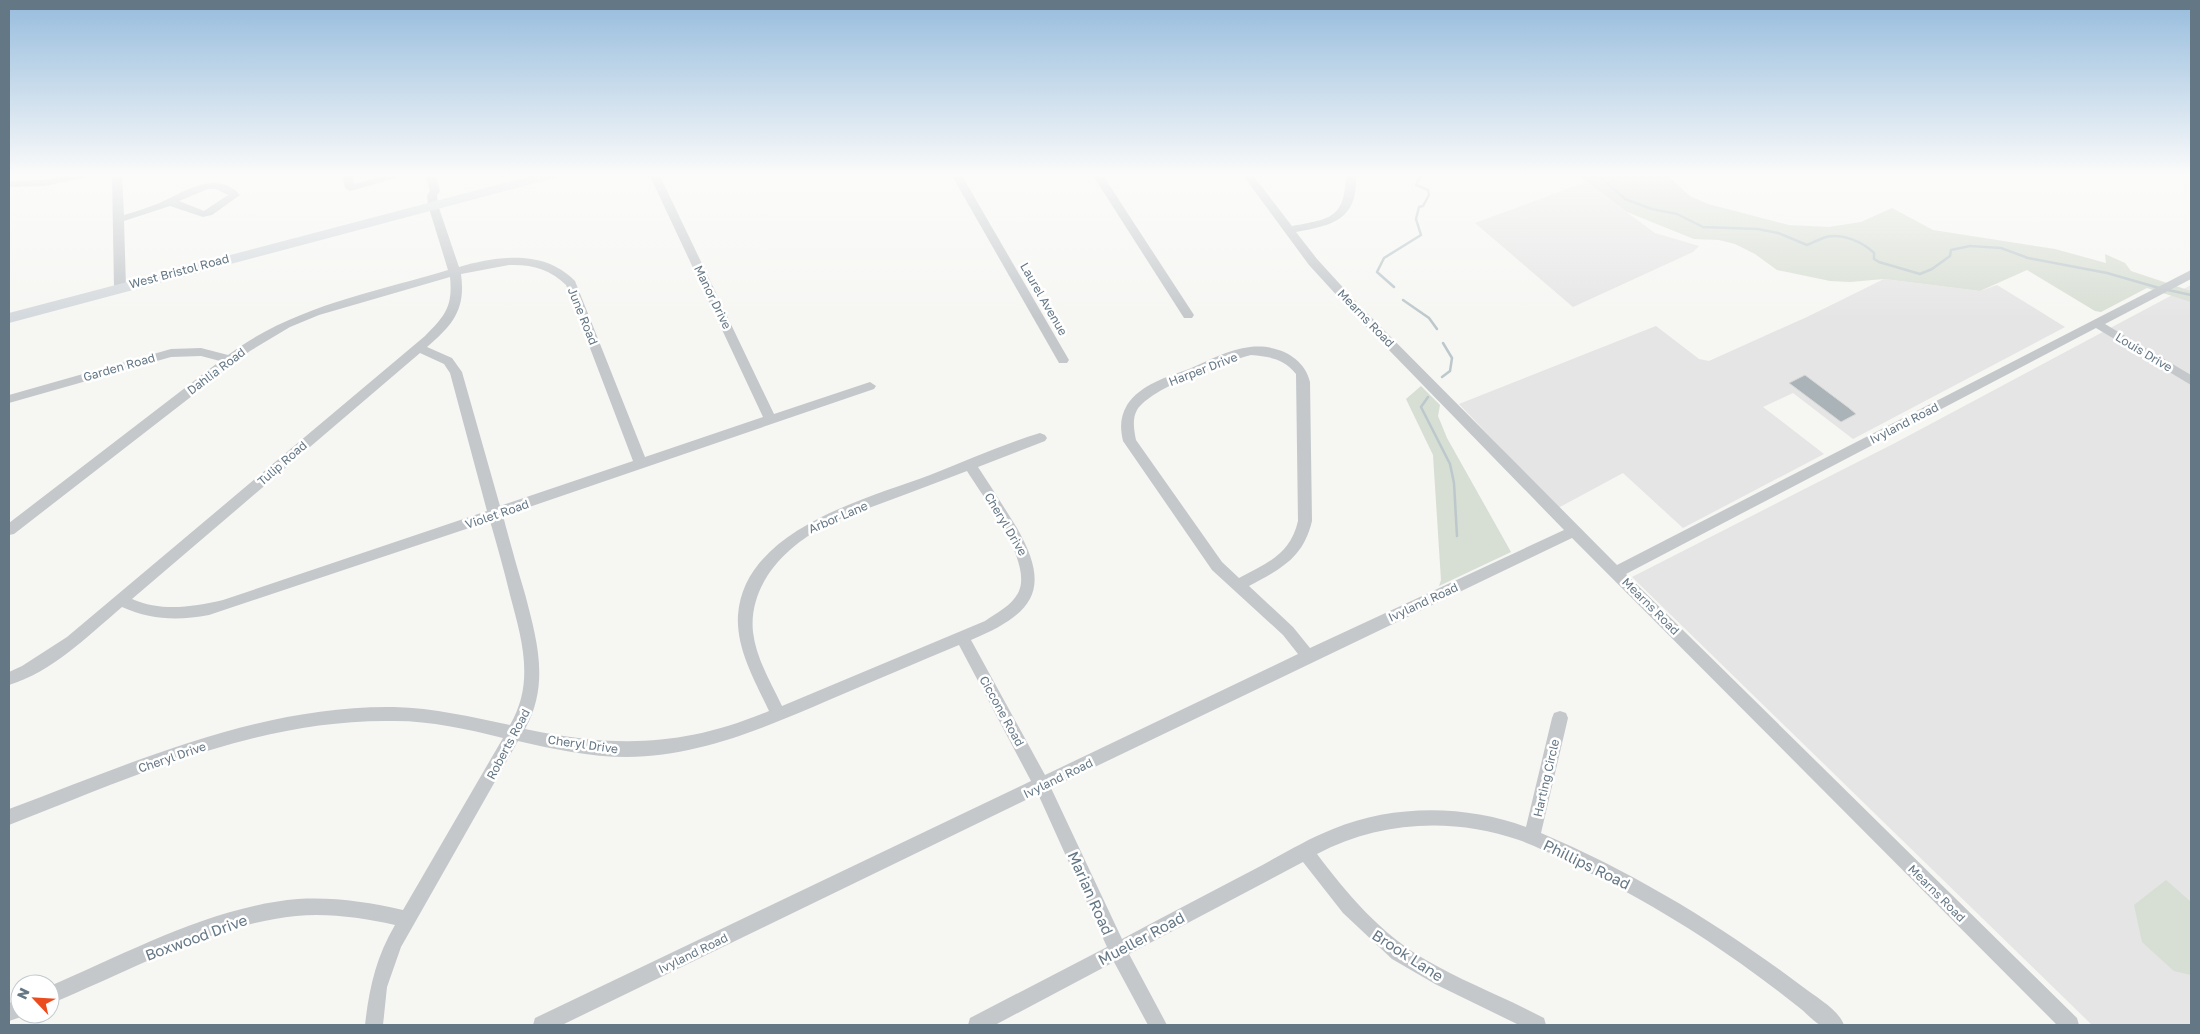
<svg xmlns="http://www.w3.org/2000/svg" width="2200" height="1034" viewBox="0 0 2200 1034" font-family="'Golos Text',sans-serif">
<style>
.built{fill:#e4e5e4}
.green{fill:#d7ded3}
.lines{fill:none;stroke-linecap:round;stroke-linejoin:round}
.stream{stroke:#bcc8cc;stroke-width:2.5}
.building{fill:#aab3b8;stroke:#d8d8d5}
.minor{fill:#c4c8cb;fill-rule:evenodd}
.major{fill:#d4d9dd;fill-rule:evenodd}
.labels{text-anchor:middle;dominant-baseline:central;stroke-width:5;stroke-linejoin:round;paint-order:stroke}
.street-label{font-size:12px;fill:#647785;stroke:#fff}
.near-street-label{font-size:15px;fill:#647785;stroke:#fff}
</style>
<rect width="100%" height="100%" fill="#f6f6f3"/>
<g class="built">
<path d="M1586 182 1655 233 1699 246 1693 252 1573 307 1475 223Z"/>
<path d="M1884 279 1980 291 1997 285 2065 327 1853 439 1793 393 1763 407 1824 454 1683 528 1623 473 1558 508 1459 404 1656 326 1699 359 1709 361 1807 317Z"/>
<path d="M2191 285V1025H2092L1632 577 1895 443Z"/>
</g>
<g class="green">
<path d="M1576 174H1666L1690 196 1708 204 1789 225 1829 227 1861 222 1892 208 1933 230 2055 249 2106 263 2105 254 2125 263 2131 271 2191 291V302L2147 288 2101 312 2095 311 2027 270 1980 291 1884 279 1850 282 1830 281 1787 272 1777 270 1755 254 1735 244 1719 240 1694 239 1627 212Z"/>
<path d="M1421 386 1440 405 1438 416 1447 438 1511 552 1439 586 1441 580 1433 455 1406 399Z"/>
<path d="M2166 880 2191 902V975L2174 971 2142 942 2134 905Z"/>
</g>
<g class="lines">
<g class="stream">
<path d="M1597 174 1625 199 1652 209 1677 214 1703 227 1758 229 1778 233 1807 245C1813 243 1819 239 1826 237 1842 233 1863 242 1874 253V259L1879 262 1920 274 1932 269 1950 256 1951 250 1970 246 2001 248 2028 258 2107 273 2159 288"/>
<path d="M1394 287 1377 272 1384 258 1421 235 1416 219 1419 207 1423 206 1429 195 1428 190 1416 185 1421 174"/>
<path d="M2168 290 2191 295"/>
<path d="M1403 300 1429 318 1437 329"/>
<path d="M1442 377 1450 371 1452 358 1443 343"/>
<path d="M1428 397 1421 407 1450 464 1454 483 1457 536"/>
</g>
</g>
<path class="building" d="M1805 375 1849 408 1856 414 1841 422 1789 383Z"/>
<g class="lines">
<g class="minor">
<path d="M74 174H93L88 177 44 186 9 187V181L44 180Z"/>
<path d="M112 174H122L124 215C135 212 146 208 157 204 182 193 217 168 240 195L212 215 203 217 170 206 124 221 126 287 120 291 114 287ZM208 189H216L228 195 204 211 179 201Z"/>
<path d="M342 174H352L354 184 384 176V174H394L395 178 350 191 345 188Z"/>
<path d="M425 174H435L440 191 437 195 438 205 459 267C498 256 544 249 575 281L645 457 763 417 649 174H659L774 414 870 382 876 386 874 389 503 516C510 542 517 568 525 594 537 640 550 684 525 729 615 748 683 747 769 711 755 681 736 649 738 615 744 530 865 499 930 475 966 461 1003 444 1040 433L1045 435 1047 438 1045 441 978 467C991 487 1004 507 1017 528 1053 591 1032 614 971 640L1045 775 1298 654 1283 635 1212 570 1123 441C1120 428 1120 417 1127 405 1141 384 1167 377 1189 369 1208 361 1229 349 1250 347 1276 344 1304 356 1310 382L1312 521C1303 559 1280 569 1249 586L1293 627 1310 648 1564 530 1351 311 1309 265 1242 174H1252L1292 226C1331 219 1345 218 1346 174H1356C1358 219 1335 225 1296 232L1317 259 1359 305 1617 565 2191 270V279L2105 324 2191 375V385L2096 328 1626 574 2077 1018 2079 1025H2057L1572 538 1051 788 1122 939C1165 916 1209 893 1253 870 1280 856 1305 840 1333 829 1394 804 1466 805 1526 827L1552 718 1554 713 1560 711 1566 713 1568 718 1541 833C1635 873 1722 926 1803 987 1816 997 1839 1010 1844 1025 1838 1025 1828 1027 1821 1025 1815 1023 1806 1013 1801 1009 1781 993 1761 978 1740 963 1695 931 1647 902 1598 877 1572 864 1546 850 1519 840 1453 817 1379 821 1317 854 1348 895 1381 934 1426 960 1460 980 1497 994 1532 1012L1544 1018 1546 1025H1519L1435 984 1392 959 1343 913 1303 862 1129 954 1167 1025H1148L1114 962 995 1025H968L970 1018 1107 947 1038 794 562 1025H533L535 1018 1031 781 959 645C916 663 873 681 829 700 764 728 699 756 627 757 590 757 553 749 518 741L401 947 387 987 383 1025H365C369 989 376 957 395 925 362 918 330 913 296 916 209 925 130 971 50 1004V986C127 953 213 906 298 899 334 897 368 902 403 910L503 738C467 729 431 721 395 721 260 718 132 777 9 825V809C132 763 260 705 394 707 434 708 472 717 510 725 535 682 522 640 510 595 504 570 497 545 490 521L209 615C178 621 151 620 122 607 88 636 52 672 9 685V672L22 666 67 637 425 336C445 316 453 307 450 277L319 315 290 327 250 351 14 534 9 535V523L220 361 201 356 171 357 9 403V395L171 349 201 348 228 355C294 306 372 293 448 270L428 205 427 195 430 191ZM509 265C531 264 550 269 566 285L633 461 500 506 462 372 452 358 427 347C453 325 466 309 461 274ZM420 353 444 364 450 373 487 511 223 600C192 607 162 612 132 599ZM1251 355C1270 357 1283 358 1296 374L1298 521C1290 555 1267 563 1239 578L1222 562 1136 440C1134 430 1132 419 1137 410 1152 387 1224 362 1251 355ZM967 471C983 497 1032 560 1019 591 1013 605 997 613 985 621L782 706C771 683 756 658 753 632 748 583 788 544 829 524 847 515 867 509 885 502 913 492 940 481 967 471Z"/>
<path d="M951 174H961L1069 360 1067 363H1059Z"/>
<path d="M1092 174H1102L1194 315 1192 318H1184Z"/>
<path d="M20 999V1014L27 1015 9 1021V1003Z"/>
</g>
<path class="major" d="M539 174H560L558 177 9 323V313Z"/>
</g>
<linearGradient id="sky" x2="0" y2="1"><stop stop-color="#96bcdd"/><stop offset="0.55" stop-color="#fbfbfa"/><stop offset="1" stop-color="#fbfbfa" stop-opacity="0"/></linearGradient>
<rect width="2200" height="318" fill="url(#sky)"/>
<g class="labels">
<g class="street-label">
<text transform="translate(179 271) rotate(-15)">West Bristol Road</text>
<text transform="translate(713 297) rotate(64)">Manor Drive</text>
<text transform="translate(1044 299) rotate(60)">Laurel Avenue</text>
<text transform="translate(583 316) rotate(68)">June Road</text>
<text transform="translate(1366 318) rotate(46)">Mearns Road</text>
<text transform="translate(2144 352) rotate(31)">Louis Drive</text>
<text transform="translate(119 367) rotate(-16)">Garden Road</text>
<text transform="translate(1203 369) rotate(-21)">Harper Drive</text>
<text transform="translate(216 371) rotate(-37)">Dahlia Road</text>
<text transform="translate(1904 423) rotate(-27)">Ivyland Road</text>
<text transform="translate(282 463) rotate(-41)">Tulip Road</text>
<text transform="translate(497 514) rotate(-19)">Violet Road</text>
<text transform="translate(838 517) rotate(-23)">Arbor Lane</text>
<text transform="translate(1006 524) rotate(59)">Cheryl Drive</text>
<text transform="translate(1423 602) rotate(-25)">Ivyland Road</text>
<text transform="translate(1651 606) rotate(45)">Mearns Road</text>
<text transform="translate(1002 711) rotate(61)">Ciccone Road</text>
<text transform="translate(508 744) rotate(-62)">Roberts Road</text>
<text transform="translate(583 744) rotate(8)">Cheryl Drive</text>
<text transform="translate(172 757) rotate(-19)">Cheryl Drive</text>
<text transform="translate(1058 778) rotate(-26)">Ivyland Road</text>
<text transform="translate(1546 778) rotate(-77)">Harting Circle</text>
<text transform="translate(1937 893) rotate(45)">Mearns Road</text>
<text transform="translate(693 953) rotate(-26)">Ivyland Road</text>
</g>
<g class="near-street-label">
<text transform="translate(1587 864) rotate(26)">Phillips Road</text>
<text transform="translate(1091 893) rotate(66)">Marian Road</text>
<text transform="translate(196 937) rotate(-20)">Boxwood Drive</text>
<text transform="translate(1141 938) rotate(-28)">Mueller Road</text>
<text transform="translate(1408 955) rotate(33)">Brook Lane</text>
</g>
</g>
<rect width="2200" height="1034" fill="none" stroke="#647785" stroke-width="20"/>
<g transform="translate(35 999) rotate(295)"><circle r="24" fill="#ffffff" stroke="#c1c9ce"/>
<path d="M0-4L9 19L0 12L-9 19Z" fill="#eb4c1e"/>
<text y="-8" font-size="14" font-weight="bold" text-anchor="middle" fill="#647785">N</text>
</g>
</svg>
